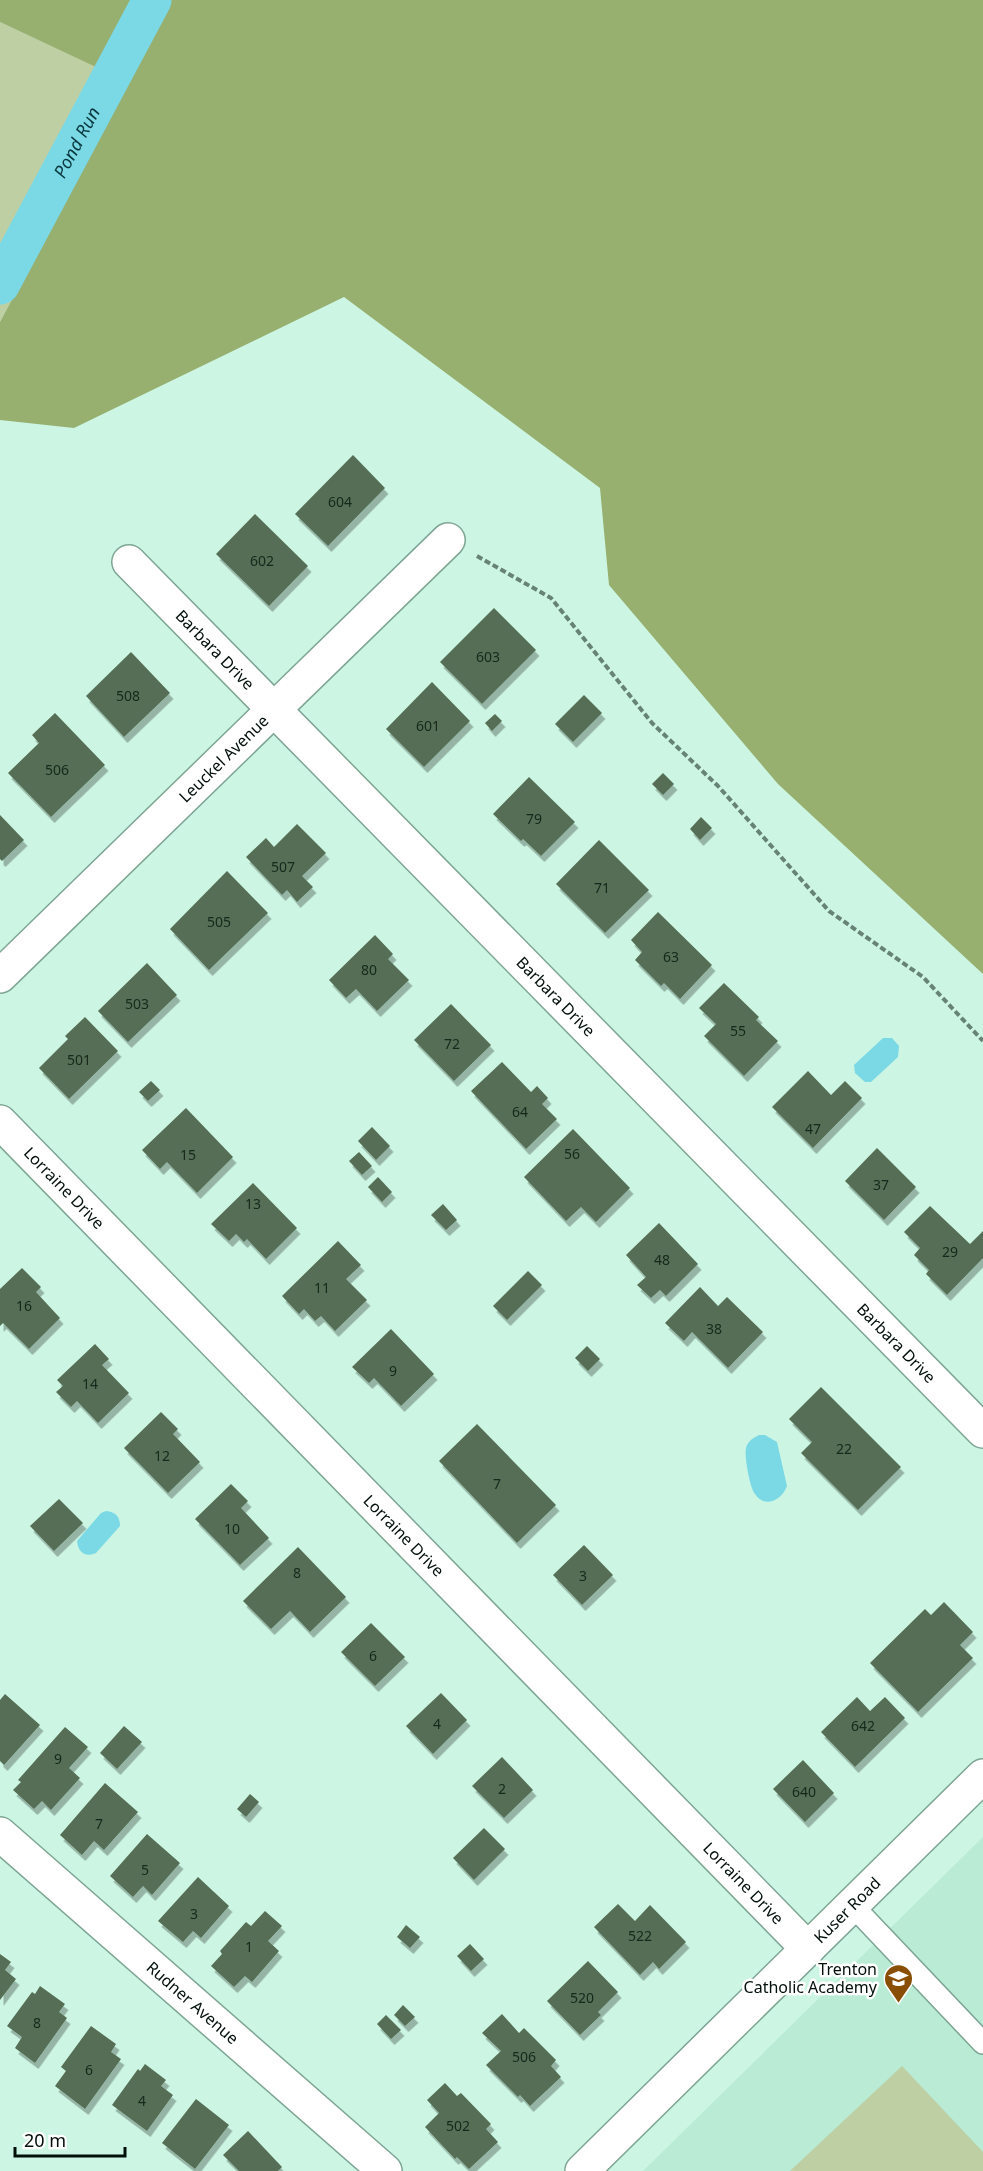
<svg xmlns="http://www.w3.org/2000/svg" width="983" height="2171" viewBox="0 0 983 2171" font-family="'Noto Sans',sans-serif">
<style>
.built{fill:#b9ebd5}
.green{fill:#becfa4}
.forest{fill:#97af6f}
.water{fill:#7bd9e6}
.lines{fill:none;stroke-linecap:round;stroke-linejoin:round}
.canal{stroke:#7bd9e6;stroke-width:39}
.building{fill:#546e54;filter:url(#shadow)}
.service-casing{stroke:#7ea594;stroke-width:24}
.minor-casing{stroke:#7ea594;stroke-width:36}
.tertiary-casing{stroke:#7ea594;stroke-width:36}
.path{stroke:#678376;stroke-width:4;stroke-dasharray:6 3;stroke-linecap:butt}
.service{stroke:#fff;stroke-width:21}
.minor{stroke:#fff;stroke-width:33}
.tertiary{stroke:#fff;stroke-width:33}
.labels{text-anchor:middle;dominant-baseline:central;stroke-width:5;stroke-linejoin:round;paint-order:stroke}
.number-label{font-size:14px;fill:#17281c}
.street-label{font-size:16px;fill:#03100a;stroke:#fff}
.poi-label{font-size:16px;fill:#03100a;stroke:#fff;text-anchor:end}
.water-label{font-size:18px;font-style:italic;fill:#09373d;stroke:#fff}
</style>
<defs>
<filter id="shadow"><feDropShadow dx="3.5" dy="6" stdDeviation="0" flood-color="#0004"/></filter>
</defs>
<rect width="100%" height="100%" fill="#ccf6e3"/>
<path class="built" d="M983 1837V2171H643Z"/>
<g class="green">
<path d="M0 22 128 81 0 322Z"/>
<path d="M902 2066 983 2152V2171H790Z"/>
</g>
<path class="forest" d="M0 0H983V974L778 784 609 585 600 488 344 297 74 428 0 420V322L128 82 0 22Z"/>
<g class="water">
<path d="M883 1038H892L899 1046 898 1057 871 1082H865L855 1073 854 1065Z"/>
<path d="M759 1435H765L777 1442 787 1486C782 1500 765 1509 755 1494 750 1488 744 1456 746 1448 748 1441 753 1438 759 1435Z"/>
<path d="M106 1511C116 1512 120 1517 120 1526L96 1553C85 1558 78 1552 77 1541L101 1513Z"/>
</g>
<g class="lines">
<path class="canal" id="s1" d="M0 285 152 0"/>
</g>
<g class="building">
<path d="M353 455 385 488 328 546 295 514Z"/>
<path d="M255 514 308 566 269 606 216 554Z"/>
<path d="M494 608 536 650 482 704 440 662Z"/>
<path d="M131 652 170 693 124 737 86 696Z"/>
<path d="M432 682 470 721 424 767 386 729Z"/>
<path d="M584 695 602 713 573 742 555 724Z"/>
<path d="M55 713 105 765 51 817 8 773 39 743 32 735Z"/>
<path d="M495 714 502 721 492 731 485 723Z"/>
<path d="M663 773 674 784 663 795 652 784Z"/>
<path d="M529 777 575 822 541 856 523 839 521 841 493 814Z"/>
<path d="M0 815 24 840 2 861 0 859Z"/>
<path d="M701 817 712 828 700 840 690 829Z"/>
<path d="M297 824 326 853 302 876 313 887 297 902 287 890 282 895 246 857 266 838 274 847Z"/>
<path d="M599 840 649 890 605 933 556 884Z"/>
<path d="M227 871 268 913 209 970 170 929Z"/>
<path d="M658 912 712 965 680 999 664 983 661 986 635 960 642 952 631 940Z"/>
<path d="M375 935 393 954 388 959 409 980 377 1011 356 989 346 998 329 980Z"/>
<path d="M147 963 177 995 128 1042 98 1011Z"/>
<path d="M724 983 759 1017 756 1020 778 1041 744 1076 704 1036 716 1024 699 1008Z"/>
<path d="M451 1004 491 1045 454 1081 414 1040Z"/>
<path d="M85 1017 118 1051 69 1099 39 1068 68 1039 65 1036Z"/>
<path d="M502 1062 531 1092 537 1086 548 1098 542 1104 557 1119 526 1149 471 1091Z"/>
<path d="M808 1071 831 1095 845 1081 862 1098 813 1148 772 1107Z"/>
<path d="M151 1081 160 1090 148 1101 139 1092Z"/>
<path d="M186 1108 233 1157 197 1193 167 1162 160 1169 142 1150Z"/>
<path d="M372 1127 390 1146 376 1160 358 1141Z"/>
<path d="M573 1129 630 1188 596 1222 581 1207 566 1221 524 1177Z"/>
<path d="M877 1148 916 1187 884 1220 845 1181Z"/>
<path d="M359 1152 372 1166 362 1175 349 1161Z"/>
<path d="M378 1177 392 1192 382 1202 368 1187Z"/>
<path d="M253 1183 297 1228 266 1259 247 1239 244 1242 236 1234 229 1241 211 1224Z"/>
<path d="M443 1204 457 1220 446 1230 431 1215Z"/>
<path d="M930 1206 970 1244 983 1231V1258L947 1295 926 1274 929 1270 914 1255 920 1248 904 1232Z"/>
<path d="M659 1223 698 1264 666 1296 660 1290 651 1298 637 1285 646 1277 626 1255Z"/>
<path d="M338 1241 361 1265 346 1279 367 1300 335 1331 321 1316 315 1321 304 1309 299 1314 282 1296Z"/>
<path d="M22 1268 41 1287 36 1292 60 1318 29 1349 3 1323 0 1326V1289Z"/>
<path d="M528 1271 542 1285 507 1320 493 1306Z"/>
<path d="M700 1287 718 1306 727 1297 763 1332 728 1368 692 1332 684 1341 665 1323Z"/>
<path d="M391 1329 434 1374 401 1406 374 1378 369 1383 352 1367Z"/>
<path d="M95 1344 109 1359 102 1365 129 1393 98 1423 77 1401 71 1407 56 1392 63 1386 57 1380Z"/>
<path d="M587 1346 600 1359 588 1371 575 1358Z"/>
<path d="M821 1387 901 1467 858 1510 801 1453 812 1442 789 1419Z"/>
<path d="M161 1412 178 1429 173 1434 200 1462 168 1493 124 1448Z"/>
<path d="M477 1424 556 1505 517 1543 439 1461Z"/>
<path d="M231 1484 248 1501 241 1508 269 1538 240 1565 195 1519Z"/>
<path d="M59 1499 83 1523 54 1551 30 1526Z"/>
<path d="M584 1545 613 1575 582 1605 553 1575Z"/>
<path d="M298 1547 346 1597 310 1632 290 1611 271 1629 243 1601Z"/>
<path d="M944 1602 973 1632 960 1645 973 1658 918 1712 870 1663 925 1609 931 1615Z"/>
<path d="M371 1623 405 1657 375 1686 341 1652Z"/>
<path d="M441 1693 467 1720 433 1754 406 1726Z"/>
<path d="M5 1694 40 1725 4 1765 0 1761V1700Z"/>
<path d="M857 1697 870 1711 885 1697 905 1718 855 1767 821 1732Z"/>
<path d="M124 1726 142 1742 117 1769 100 1753Z"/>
<path d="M65 1727 88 1747 69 1768 80 1778 51 1810 42 1801 34 1809 13 1790 21 1782 18 1780Z"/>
<path d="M502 1757 533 1790 504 1818 472 1786Z"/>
<path d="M803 1760 834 1793 805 1822 773 1789Z"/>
<path d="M105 1783 138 1812 104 1850 94 1841 82 1855 60 1835Z"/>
<path d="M250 1794 259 1802 246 1817 237 1809Z"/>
<path d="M484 1828 505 1849 474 1880 453 1858Z"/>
<path d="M147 1834 180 1863 152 1895 143 1886 133 1897 110 1876Z"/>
<path d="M198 1877 229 1906 201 1938 193 1931 183 1942 158 1921Z"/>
<path d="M618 1904 635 1921 650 1905 686 1942 659 1969 653 1962 640 1975 594 1927Z"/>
<path d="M265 1911 282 1926 268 1941 279 1951 252 1982 245 1976 234 1987 211 1966 222 1954 220 1951 246 1922 251 1926Z"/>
<path d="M406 1925 420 1937 410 1948 397 1937Z"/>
<path d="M470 1944 484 1959 471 1971 457 1956Z"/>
<path d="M0 1954 11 1962 5 1970 16 1979 0 2000Z"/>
<path d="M588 1961 618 1992 598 2012 601 2015 580 2035 547 2001Z"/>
<path d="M40 1986 65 2004 59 2012 67 2018 35 2063 15 2048 22 2037 7 2026 32 1992 35 1994Z"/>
<path d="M403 2005 415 2017 405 2026 394 2015Z"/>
<path d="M502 2014 519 2033 524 2028 556 2060 551 2066 561 2077 530 2106 520 2095 518 2097 486 2065 501 2051 482 2033Z"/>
<path d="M386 2015 401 2030 391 2039 377 2024Z"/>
<path d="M91 2026 116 2044 111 2052 121 2059 85 2109 55 2086 66 2071 61 2067Z"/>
<path d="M145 2064 166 2080 161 2086 173 2095 147 2131 112 2105 138 2069 140 2071Z"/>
<path d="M445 2083 457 2096 461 2093 491 2124 486 2129 498 2142 469 2169 457 2157 455 2159 425 2127 439 2113 427 2100Z"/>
<path d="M196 2099 229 2125 195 2169 162 2143Z"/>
<path d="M248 2131 282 2167 278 2171H239L223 2155Z"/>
</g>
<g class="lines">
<defs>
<path id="service" d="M852 1905 983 2043"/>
<g id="minor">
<path id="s2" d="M129 562 983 1431"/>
<path id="s3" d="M0 976 448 540"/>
<path id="s4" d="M0 1122 808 1949"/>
<path id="s5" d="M0 1834 385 2171"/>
</g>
<g id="tertiary">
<path id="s6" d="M582 2171 983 1776"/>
</g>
</defs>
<use href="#service" class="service-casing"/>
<use href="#minor" class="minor-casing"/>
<use href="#tertiary" class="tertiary-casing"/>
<path class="path" d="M477 556 551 598 652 723 718 786 829 911 923 977 983 1041"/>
<use href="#service" class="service"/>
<use href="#minor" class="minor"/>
<use href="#tertiary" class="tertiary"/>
</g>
<defs>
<symbol id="school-pin" viewBox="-11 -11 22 30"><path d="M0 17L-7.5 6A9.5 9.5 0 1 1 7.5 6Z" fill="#884f04" stroke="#fff"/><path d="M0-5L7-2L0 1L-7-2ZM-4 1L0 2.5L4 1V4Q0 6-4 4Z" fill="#fff"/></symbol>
</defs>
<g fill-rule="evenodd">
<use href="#school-pin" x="882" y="1962" width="33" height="45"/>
</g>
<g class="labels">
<g class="number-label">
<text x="340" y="501">604</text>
<text x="262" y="560">602</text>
<text x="488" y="656">603</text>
<text x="128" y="695">508</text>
<text x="428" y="725">601</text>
<text x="57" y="769">506</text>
<text x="534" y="818">79</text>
<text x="283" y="866">507</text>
<text x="602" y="887">71</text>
<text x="219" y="921">505</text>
<text x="671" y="956">63</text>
<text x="369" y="969">80</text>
<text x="137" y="1003">503</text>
<text x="738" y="1030">55</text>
<text x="452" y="1043">72</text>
<text x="79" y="1059">501</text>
<text x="520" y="1111">64</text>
<text x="813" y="1128">47</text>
<text x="572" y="1153">56</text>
<text x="188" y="1154">15</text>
<text x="881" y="1184">37</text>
<text x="253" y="1203">13</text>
<text x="950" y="1251">29</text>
<text x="662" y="1259">48</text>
<text x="322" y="1287">11</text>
<text x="24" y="1305">16</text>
<text x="714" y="1328">38</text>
<text x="393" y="1370">9</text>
<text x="90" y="1383">14</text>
<text x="844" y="1448">22</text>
<text x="162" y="1455">12</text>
<text x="497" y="1483">7</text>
<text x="232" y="1528">10</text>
<text x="297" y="1572">8</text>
<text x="583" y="1575">3</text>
<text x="373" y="1655">6</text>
<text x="437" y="1723">4</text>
<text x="863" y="1725">642</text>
<text x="58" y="1758">9</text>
<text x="502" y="1788">2</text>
<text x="804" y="1791">640</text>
<text x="99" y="1823">7</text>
<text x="145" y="1869">5</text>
<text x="194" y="1913">3</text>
<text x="640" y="1935">522</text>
<text x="249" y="1946">1</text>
<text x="582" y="1997">520</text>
<text x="37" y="2022">8</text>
<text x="524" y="2056">506</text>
<text x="89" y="2069">6</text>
<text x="142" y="2100">4</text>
<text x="458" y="2125">502</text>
</g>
<g class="street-label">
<text stroke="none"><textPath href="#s2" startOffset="123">Barbara Drive</textPath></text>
<text stroke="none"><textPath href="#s3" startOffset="312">Leuckel Avenue</textPath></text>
<text stroke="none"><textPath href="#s2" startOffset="609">Barbara Drive</textPath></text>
<text stroke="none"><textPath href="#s4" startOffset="92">Lorraine Drive</textPath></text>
<text stroke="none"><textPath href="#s2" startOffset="1095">Barbara Drive</textPath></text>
<text stroke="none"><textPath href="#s4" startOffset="578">Lorraine Drive</textPath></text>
<text stroke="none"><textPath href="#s4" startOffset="1064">Lorraine Drive</textPath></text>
<text stroke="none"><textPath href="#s6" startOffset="372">Kuser Road</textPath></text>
<text stroke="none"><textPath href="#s5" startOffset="256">Rudner Avenue</textPath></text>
</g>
<g class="poi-label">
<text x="877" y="1969">Trenton<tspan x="877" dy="18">Catholic Academy</tspan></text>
</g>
<g class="water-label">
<text stroke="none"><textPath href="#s1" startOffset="162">Pond Run</textPath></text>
</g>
</g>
<path d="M15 2147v9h110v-9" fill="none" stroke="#03100a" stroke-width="3"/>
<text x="24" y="2147" font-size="18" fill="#03100a" stroke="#ffffff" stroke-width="4.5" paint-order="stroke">20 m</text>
</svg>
